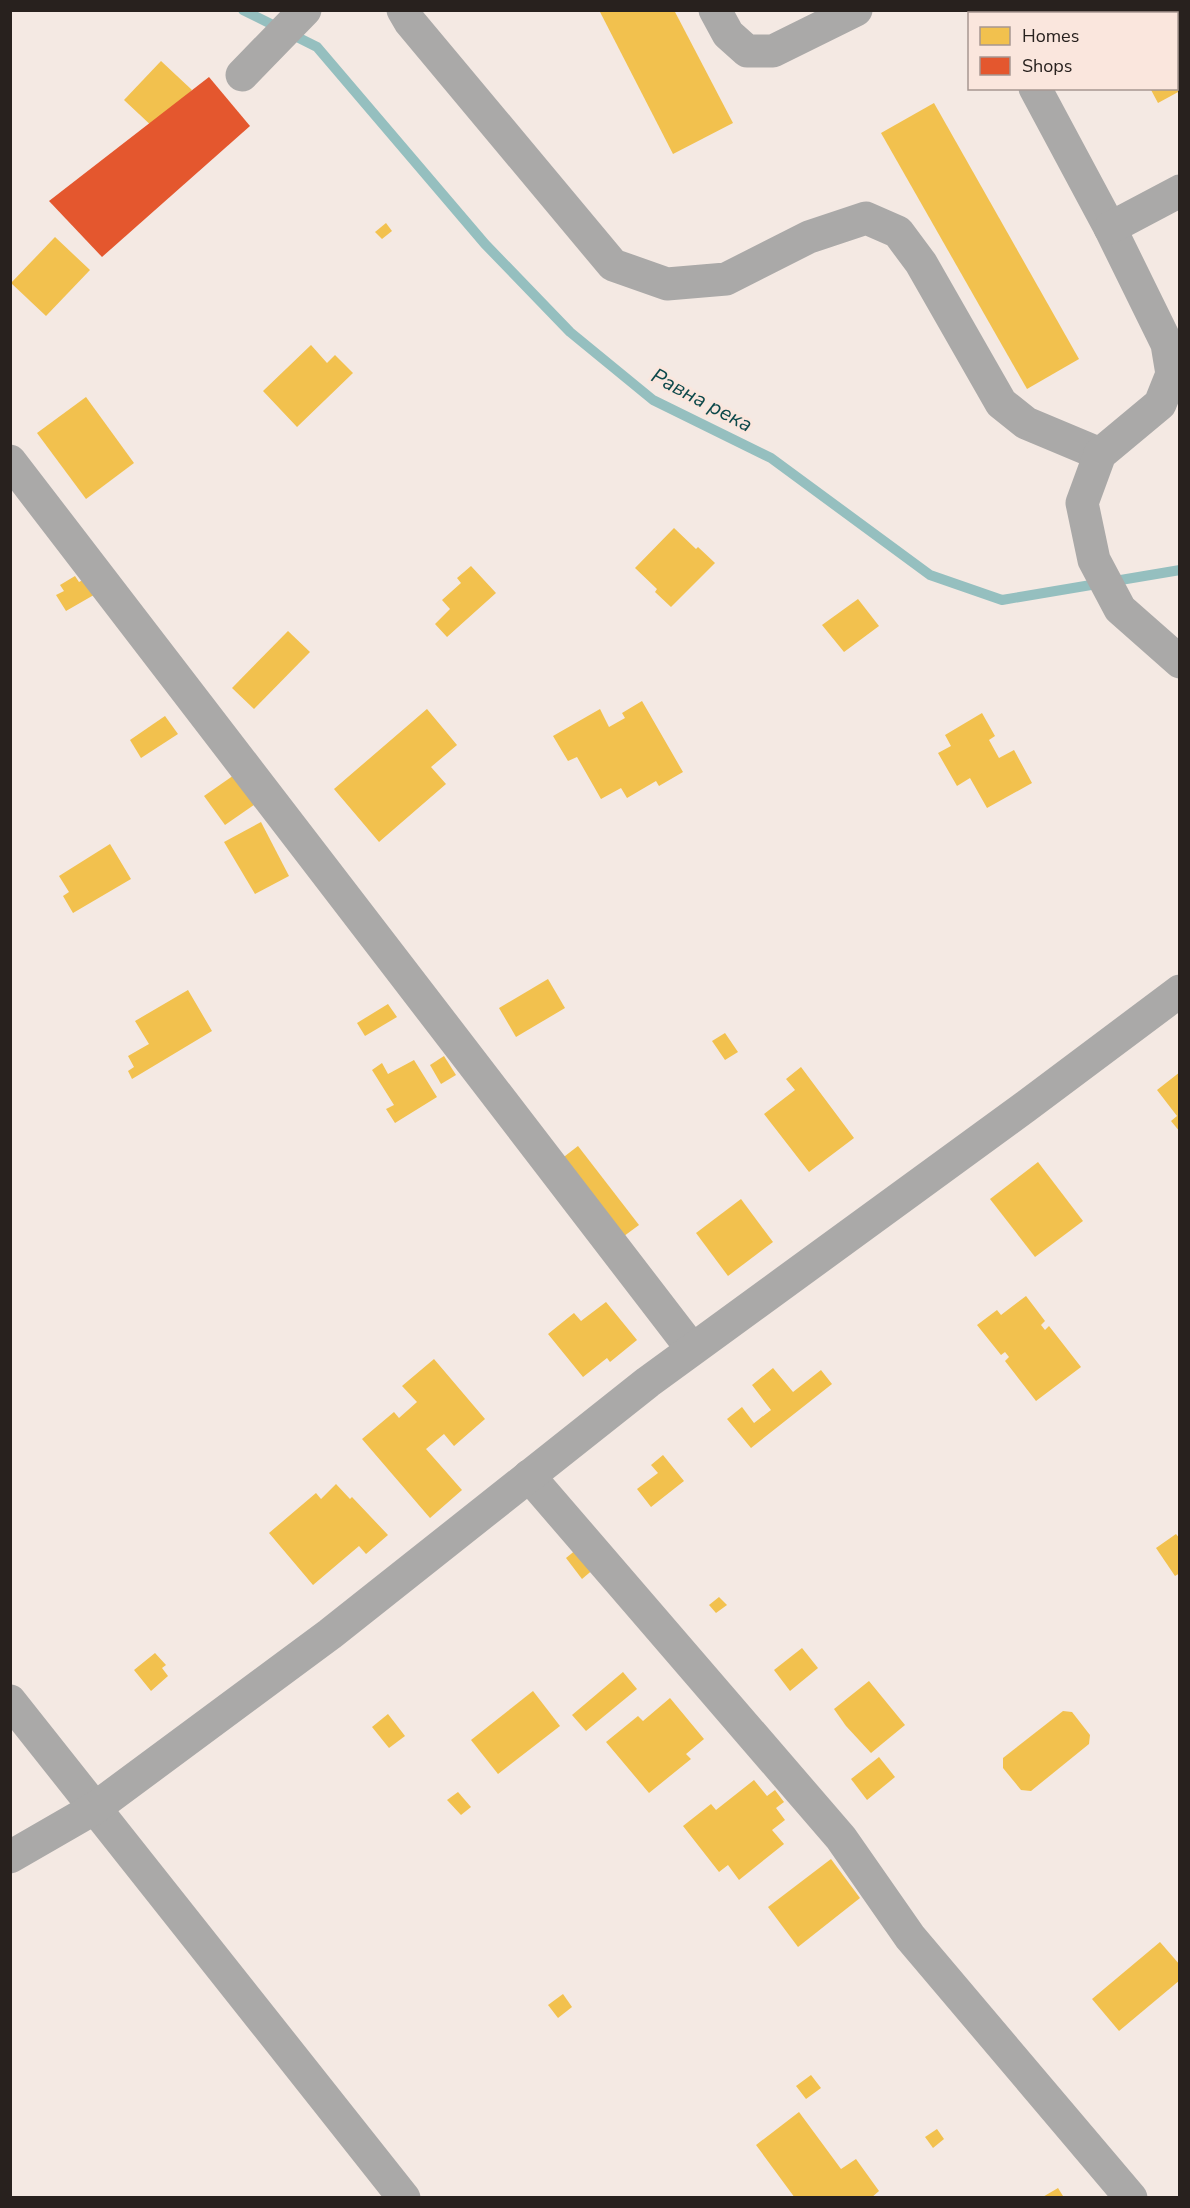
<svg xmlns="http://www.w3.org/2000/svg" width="1190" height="2208" viewBox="0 0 1190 2208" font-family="'Nunito Sans',sans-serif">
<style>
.homes{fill:#f2c14e}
.shops{fill:#e4572e}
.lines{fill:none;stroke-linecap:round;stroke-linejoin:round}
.stream{stroke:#95bfbf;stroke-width:10}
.minor{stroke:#aaa9a8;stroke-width:33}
.labels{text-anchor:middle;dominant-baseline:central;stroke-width:6;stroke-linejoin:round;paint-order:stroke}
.water-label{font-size:21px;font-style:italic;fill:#0c484a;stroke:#fae6dd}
</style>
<rect width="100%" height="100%" fill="#f4e9e3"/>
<g class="homes">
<path d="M599 10H674L733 123 673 154Z"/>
<path d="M1180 26V91L1158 103 1150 88H1176V28Z"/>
<path d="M161 61 192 90 155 129 124 100Z"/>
<path d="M934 103 1079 359 1027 389 881 133Z"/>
<path d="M386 223 392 231 382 239 375 232Z"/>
<path d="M55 237 90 270 46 316 11 283Z"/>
<path d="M311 345 327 363 335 355 353 373 297 427 263 391Z"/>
<path d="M86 397 134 463 86 499 37 433Z"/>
<path d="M674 528 696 549 698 547 715 563 671 607 655 592 657 589 635 568Z"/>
<path d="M471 566 496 593 447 637 435 624 450 609 442 600 461 583 457 578Z"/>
<path d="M75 576 79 582 90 576 99 592 66 611 56 595 64 591 60 585Z"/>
<path d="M858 599 879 626 844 652 822 625Z"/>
<path d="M288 631 310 652 254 709 232 688Z"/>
<path d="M642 701 683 772 659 786 656 781 627 798 621 788 601 799 577 757 568 761 553 736 600 709 609 727 625 718 622 713Z"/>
<path d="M427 709 457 745 431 767 446 784 379 842 334 789Z"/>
<path d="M982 713 995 736 989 740 999 758 1014 750 1032 783 987 808 970 778 957 786 938 753 951 746 945 735Z"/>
<path d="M165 716 178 734 141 758 130 740Z"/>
<path d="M237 773 258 802 225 825 204 796Z"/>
<path d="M261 822 289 876 255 894 224 842Z"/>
<path d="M110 844 131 879 73 913 63 896 69 892 59 876Z"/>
<path d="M548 979 565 1008 516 1037 499 1008Z"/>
<path d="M188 990 212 1031 132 1079 128 1071 134 1067 128 1056 149 1044 135 1021Z"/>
<path d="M388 1004 397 1017 365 1036 357 1023Z"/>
<path d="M725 1033 738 1052 725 1060 712 1041Z"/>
<path d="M444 1056 456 1075 441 1084 430 1065Z"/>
<path d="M414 1060 437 1097 395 1123 386 1109 394 1105 372 1070 382 1063 388 1074Z"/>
<path d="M801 1067 854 1138 809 1172 764 1114 795 1090 786 1079Z"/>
<path d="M1180 1072V1132L1171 1121 1177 1116 1157 1090Z"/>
<path d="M578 1146 639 1225 616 1242 556 1163Z"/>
<path d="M1038 1162 1083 1221 1035 1257 990 1199Z"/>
<path d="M741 1199 773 1242 728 1276 696 1233Z"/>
<path d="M1026 1296 1045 1321 1041 1325 1045 1330 1049 1326 1081 1367 1036 1401 1005 1361 1009 1357 1005 1352 1001 1355 977 1325 997 1310 1001 1315Z"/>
<path d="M606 1302 637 1340 610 1362 607 1358 583 1377 548 1334 574 1313 581 1321Z"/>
<path d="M434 1359 485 1419 454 1446 444 1434 426 1449 462 1490 430 1518 362 1439 394 1412 399 1418 417 1402 402 1386Z"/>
<path d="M773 1368 793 1392 821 1370 832 1384 751 1448 727 1419 742 1407 754 1423 771 1410 752 1385Z"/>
<path d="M663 1455 684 1481 651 1507 637 1489 658 1473 651 1465Z"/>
<path d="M336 1484 350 1499 352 1497 388 1535 366 1554 359 1546 313 1585 269 1533 316 1493 321 1499Z"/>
<path d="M1176 1534 1180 1539V1573L1175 1576 1156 1548Z"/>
<path d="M593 1536 609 1556 582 1579 566 1558Z"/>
<path d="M719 1597 727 1605 716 1613 709 1605Z"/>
<path d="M802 1648 818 1668 790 1691 774 1670Z"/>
<path d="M155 1653 166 1665 162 1668 168 1676 151 1691 134 1670Z"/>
<path d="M623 1672 637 1689 586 1731 572 1715Z"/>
<path d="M869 1681 905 1725 871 1753 846 1726 834 1709Z"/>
<path d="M533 1691 560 1726 498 1774 471 1740Z"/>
<path d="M670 1698 704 1739 686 1754 691 1759 649 1793 606 1742 638 1716 643 1721Z"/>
<path d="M1063 1711 1072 1712 1090 1735 1089 1744 1031 1791 1021 1790 1003 1768V1758Z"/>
<path d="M388 1714 405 1736 389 1748 372 1727Z"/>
<path d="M879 1757 895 1777 867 1800 851 1779Z"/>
<path d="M754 1780 767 1796 775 1790 784 1802 776 1808 785 1820 772 1830 784 1844 739 1880 728 1865 719 1872 683 1826 711 1804 716 1810Z"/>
<path d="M458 1792 471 1807 461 1815 447 1800Z"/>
<path d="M831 1859 860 1898 798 1947 768 1907Z"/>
<path d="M1160 1942 1180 1965V1980L1119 2031 1092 1999Z"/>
<path d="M563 1994 572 2007 558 2018 548 2005Z"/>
<path d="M811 2075 821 2088 806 2099 796 2086Z"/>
<path d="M799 2112 841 2169 856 2159 879 2191 871 2198H795L756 2145Z"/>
<path d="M937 2129 944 2139 933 2148 925 2137Z"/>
<path d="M1058 2188 1063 2196 1061 2198H1041Z"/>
</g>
<path class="shops" d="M209 77 250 126 102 257 49 201Z"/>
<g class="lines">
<path class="stream" d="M243 10 317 47 485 244 570 332 653 400 771 458 930 575 1002 600 1180 570"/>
<g class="minor">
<path d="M403 10 410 22 613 265 667 284 726 279 809 237 866 218 898 232 921 263 1001 403 1026 423 1100 454"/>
<path d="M715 10 728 34 747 51H773L856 10"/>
<path d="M994 10 995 14"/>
<path d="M242 75 305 10"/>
<path d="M1035 88 1110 228 1167 344 1172 374 1160 404 1100 454 1082 503 1094 560 1120 609 1180 662"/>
<path d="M1110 228 1180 191"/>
<path d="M10 461 692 1349"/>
<path d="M529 1476 841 1838 910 1937 1131 2198"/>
<path d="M10 1701 404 2198"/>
<path d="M10 1857 95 1808 330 1634 648 1382 1025 1107 1180 991"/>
</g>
</g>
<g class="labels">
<g class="water-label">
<text transform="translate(702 400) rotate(28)">Равна река</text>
</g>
</g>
<rect width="1190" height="2208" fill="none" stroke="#28211e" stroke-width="24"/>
<rect x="968" y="12" width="210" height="78" fill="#fae6dd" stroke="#a69791" stroke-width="1.5"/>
<rect x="980" y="27" width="30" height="18" fill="#f2c14e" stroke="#a69791" stroke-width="1.5"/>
<text x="1022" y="42" font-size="18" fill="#28211e">Homes</text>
<rect x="980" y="57" width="30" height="18" fill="#e4572e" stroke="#a69791" stroke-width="1.5"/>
<text x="1022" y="72" font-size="18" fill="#28211e">Shops</text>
</svg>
